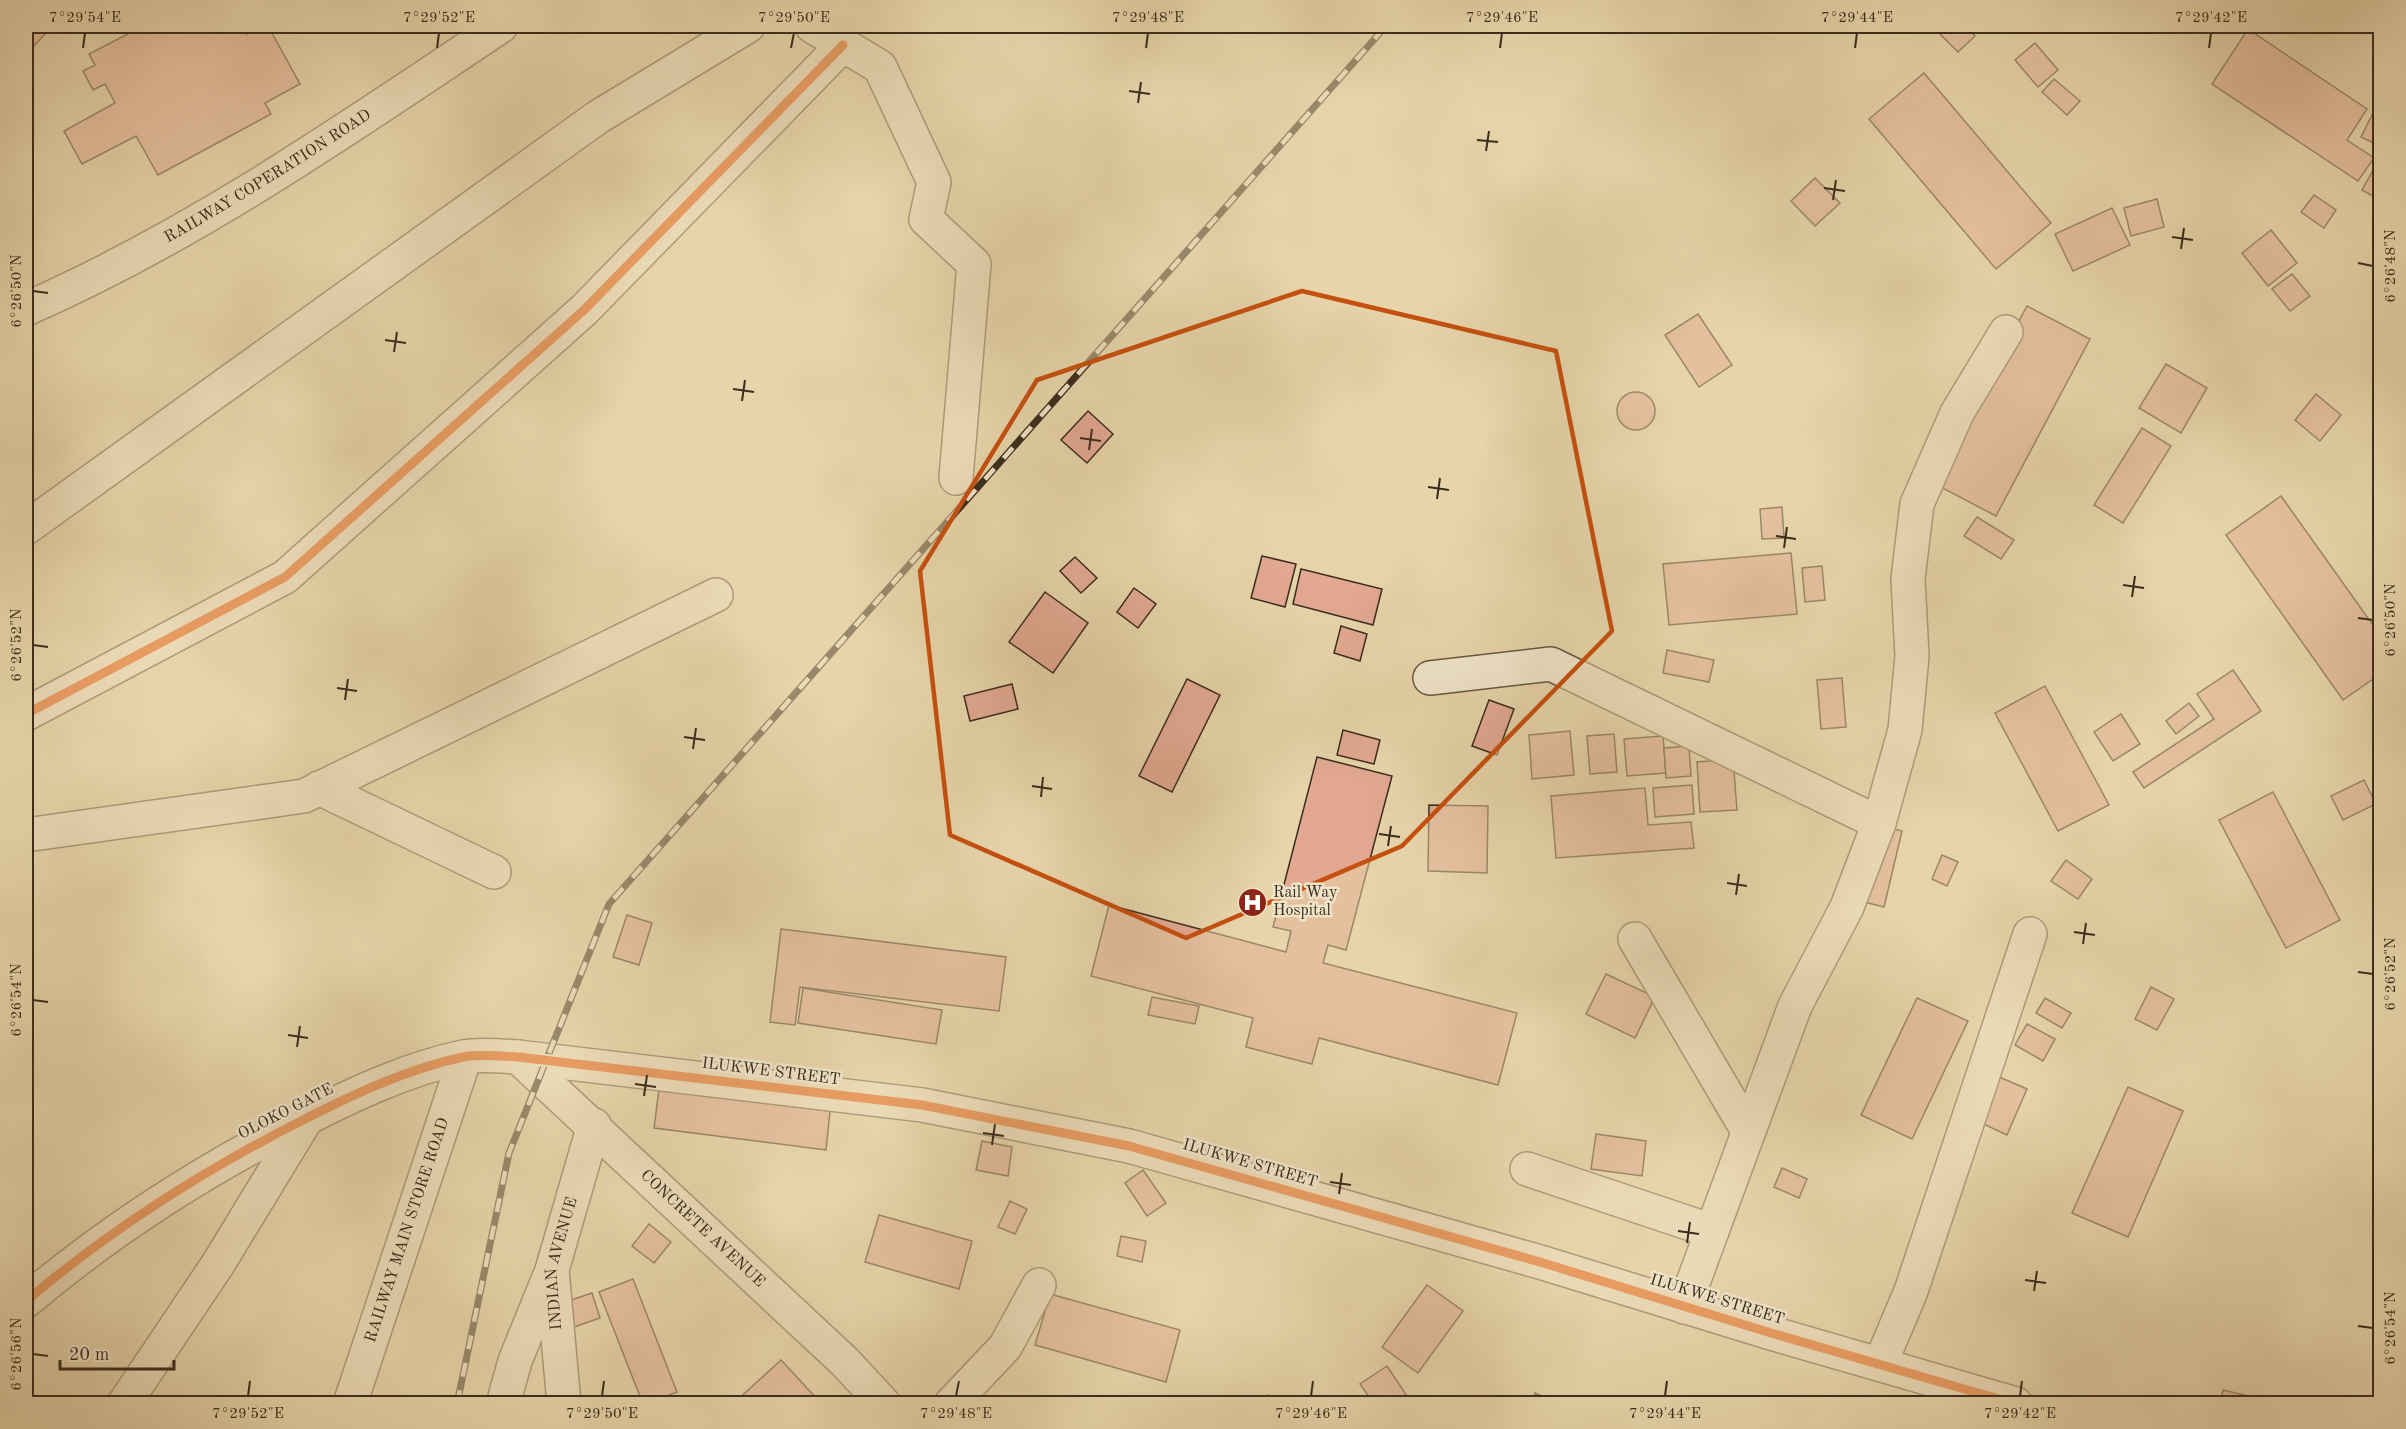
<svg xmlns="http://www.w3.org/2000/svg" width="2406" height="1429" viewBox="0 0 2406 1429" font-family="'Old Standard TT',serif">
<style>
.building{fill:#e2a892;stroke:#3b2d1d;stroke-width:1.5}
.lines{fill:none;stroke-linecap:round;stroke-linejoin:round}
.minor-casing{stroke:#665740;stroke-width:36}
.minor{stroke:#efe3c8;stroke-width:33}
.rail-casing{stroke:#3b2d1d;stroke-width:7}
.rail{stroke:#efe3c8;stroke-width:4.5;stroke-dasharray:14;stroke-linecap:butt}
.cycleway-casing{stroke:#efe3c8;stroke-width:13}
.cycleway{stroke:#e8590c;stroke-width:9}
.marked{fill:none;stroke:#c5500f;stroke-width:4.5;stroke-linejoin:round}
.ticks{fill:none;stroke:#3b2d1d;stroke-width:2}
.labels{text-anchor:middle;dominant-baseline:central;stroke-width:5;stroke-linejoin:round;paint-order:stroke}
.street-label{font-size:16px;fill:#3b2d1d;stroke:#efe3c8}
.poi-label{font-size:16px;fill:#3b2d1d;stroke:#efe3c8;text-anchor:start}
.neatline{fill:none;stroke:#3b2d1d;stroke-width:2}
.ticks-label{font-size:15px;text-anchor:middle;fill:#3b2d1d}
</style>
<rect width="100%" height="100%" fill="#e7d4aa"/>
<filter id="stains"><feTurbulence type="fractalNoise" baseFrequency=".00333" numOctaves="4"/><feColorMatrix values="0 0 0 0 .2 0 0 0 0 .09 0 0 0 0 .02 0 0 0 .5 -.17"/></filter>
<radialGradient id="worn" r=".72"><stop offset=".6" stop-color="#630" stop-opacity="0"/><stop offset="1" stop-color="#630" stop-opacity=".3"/></radialGradient>
<g class="building">
<path d="M26 26H52L26 55Z"/>
<path d="M143 26H243L247 34 268 26 300 84 265 103 271 114 158 175 136 136 82 164 64 131 115 103 105 84 93 90 83 71 95 65 89 54Z"/>
<path d="M1862 26H1874L1868 32Z"/>
<path d="M1947 26H1965L1975 36 1958 52 1939 33Z"/>
<path d="M2248 29 2367 109 2347 140 2374 158 2358 181 2212 84Z"/>
<path d="M2035 43 2058 70 2038 87 2015 60Z"/>
<path d="M1924 73 2051 223 1996 269 1869 119Z"/>
<path d="M2054 79 2080 101 2067 115 2042 92Z"/>
<path d="M2375 109 2380 112V146L2361 137Z"/>
<path d="M2380 158V195L2378 199 2362 190Z"/>
<path d="M1815 178 1840 203 1815 226 1791 201Z"/>
<path d="M2314 195 2336 210 2324 228 2301 212Z"/>
<path d="M2157 199 2164 227 2131 236 2124 208Z"/>
<path d="M2112 208 2130 245 2073 271 2055 234Z"/>
<path d="M2271 230 2297 263 2268 286 2242 253Z"/>
<path d="M2292 274 2310 296 2290 311 2272 289Z"/>
<path d="M2027 306 2090 339 1996 516 1933 483Z"/>
<path d="M1698 314 1732 365 1699 387 1665 335Z"/>
<path d="M2166 364 2207 388 2181 433 2139 408Z"/>
<circle cx="1636" cy="411" r="19"/>
<path d="M2316 394 2341 415 2320 441 2295 420Z"/>
<path d="M1088 411 1113 434 1087 463 1061 440Z"/>
<path d="M2142 428 2171 446 2123 523 2094 505Z"/>
<path d="M2281 496 2380 635V674L2343 700 2226 535Z"/>
<path d="M1782 507 1784 538 1762 539 1760 509Z"/>
<path d="M1977 517 2014 540 2001 559 1964 536Z"/>
<path d="M1791 553 1797 614 1669 625 1663 564Z"/>
<path d="M1262 556 1296 564 1285 607 1251 598Z"/>
<path d="M1075 557 1097 578 1081 593 1060 571Z"/>
<path d="M1822 566 1825 600 1805 602 1802 568Z"/>
<path d="M1301 569 1382 589 1373 625 1293 604Z"/>
<path d="M1134 588 1156 604 1138 628 1117 612Z"/>
<path d="M1045 592 1088 623 1053 673 1009 642Z"/>
<path d="M1341 626 1367 634 1360 661 1334 653Z"/>
<path d="M1667 650 1714 660 1709 682 1663 673Z"/>
<path d="M2233 670 2261 711 2144 788 2133 772 2214 719 2197 694Z"/>
<path d="M1842 678 1846 727 1821 729 1817 680Z"/>
<path d="M1187 679 1220 695 1172 792 1139 776Z"/>
<path d="M1012 684 1018 709 970 721 964 696Z"/>
<path d="M2045 686 2109 805 2058 831 1995 713Z"/>
<path d="M1489 700 1514 709 1497 755 1472 746Z"/>
<path d="M2189 703 2199 716 2176 734 2166 721Z"/>
<path d="M2121 714 2140 744 2113 761 2094 732Z"/>
<path d="M1343 730 1380 740 1374 764 1337 755Z"/>
<path d="M1570 731 1574 775 1532 779 1529 735Z"/>
<path d="M1614 734 1617 772 1590 774 1587 736Z"/>
<path d="M1663 736 1666 773 1627 776 1624 739Z"/>
<path d="M1689 746 1691 776 1666 778 1664 748Z"/>
<path d="M1317 757 1392 776 1346 950 1328 945 1323 963 1517 1013 1498 1085 1319 1038 1312 1064 1246 1047 1253 1018 1091 976 1109 905 1286 952 1291 931 1273 927Z"/>
<path d="M1733 759 1737 810 1700 812 1697 762Z"/>
<path d="M2364 780 2376 804 2343 820 2331 796Z"/>
<path d="M1692 785 1694 814 1655 817 1653 788Z"/>
<path d="M1645 788 1648 825 1691 822 1694 848 1556 858 1551 796Z"/>
<path d="M2273 792 2340 920 2286 948 2219 820Z"/>
<path d="M1429 805 1488 806 1487 873 1428 871Z"/>
<path d="M1879 825 1902 831 1884 907 1860 901Z"/>
<path d="M1942 855 1958 862 1947 886 1932 879Z"/>
<path d="M2066 860 2092 879 2078 899 2051 881Z"/>
<path d="M627 915 652 923 639 965 613 957Z"/>
<path d="M781 929 1006 957 999 1011 800 987 795 1025 770 1022Z"/>
<path d="M1606 974 1655 997 1635 1038 1586 1014Z"/>
<path d="M2151 987 2174 999 2157 1030 2135 1019Z"/>
<path d="M803 988 942 1010 936 1044 798 1023Z"/>
<path d="M1152 997 1199 1006 1195 1024 1148 1015Z"/>
<path d="M1917 998 1968 1021 1912 1139 1861 1115Z"/>
<path d="M2045 998 2071 1013 2062 1028 2036 1013Z"/>
<path d="M2027 1024 2055 1039 2043 1061 2015 1045Z"/>
<path d="M1997 1076 2027 1089 2007 1135 1977 1121Z"/>
<path d="M2128 1087 2183 1111 2128 1237 2072 1213Z"/>
<path d="M659 1089 830 1111 826 1150 654 1128Z"/>
<path d="M1596 1134 1646 1141 1642 1176 1591 1169Z"/>
<path d="M982 1141 1012 1147 1008 1176 976 1170Z"/>
<path d="M1782 1168 1807 1179 1799 1198 1774 1187Z"/>
<path d="M1143 1170 1166 1203 1147 1216 1125 1183Z"/>
<path d="M1010 1201 1027 1209 1015 1234 998 1227Z"/>
<path d="M879 1215 972 1241 959 1289 865 1262Z"/>
<path d="M649 1224 671 1242 654 1263 632 1246Z"/>
<path d="M1121 1236 1146 1241 1142 1262 1117 1256Z"/>
<path d="M633 1279 677 1392 646 1404H643L599 1292Z"/>
<path d="M1427 1285 1463 1311 1418 1373 1382 1347Z"/>
<path d="M592 1293 600 1318 574 1327 565 1302Z"/>
<path d="M1050 1294 1180 1330 1166 1382 1035 1345Z"/>
<path d="M781 1360 817 1399 812 1404H733Z"/>
<path d="M1387 1366 1407 1396 1396 1404H1374L1360 1384Z"/>
<path d="M2223 1390 2257 1398 2255 1404H2220Z"/>
<path d="M1535 1393 1560 1404H1531Z"/>
<path d="M1267 1395 1285 1404H1263Z"/>
</g>
<g class="lines">
<defs>
<g id="minor">
<path d="M812 26 880 67 934 182 926 219 974 264 956 478"/>
<path id="s1" d="M26 309C195 235 348 128 501 26"/>
<path d="M26 528 598 117 748 26"/>
<path d="M1430 678 1551 664 1879 823"/>
<path d="M26 714 285 577 584 310 843 45"/>
<path d="M319 788 494 872"/>
<path d="M26 835 304 796 716 595"/>
<path d="M1635 939 1748 1131"/>
<path id="s2" d="M518 1057 845 1362 884 1404"/>
<path d="M1527 1169 1712 1231"/>
<path d="M26 1301C110 1230 204 1170 303 1120 354 1094 407 1069 463 1057 481 1054 500 1056 518 1057L922 1105 1129 1146 1540 1262 1771 1333 2016 1404"/>
<path d="M1684 1307 1795 1006 1847 907 1879 823 1905 730 1912 656 1908 579 1917 504 1957 413 2006 332"/>
<path d="M1881 1362 1911 1291 2030 934"/>
<path d="M124 1404 218 1264 307 1118"/>
<path id="s3" d="M350 1404 465 1057"/>
<path d="M503 1404 515 1361 550 1275"/>
<path id="s4" d="M564 1404 552 1270 594 1125"/>
<path d="M951 1404 1005 1347 1039 1285"/>
</g>
</defs>
<use href="#minor" class="minor-casing"/>
<use href="#minor" class="minor"/>
<defs>
<path id="rail" d="M457 1404 509 1153 609 904 1386 26"/>
</defs>
<use href="#rail" class="rail-casing"/>
<use href="#rail" class="rail"/>
<defs>
<g id="cycleway">
<path d="M26 714 285 577 584 310 843 45"/>
<path d="M26 1301C110 1230 204 1170 303 1120 354 1094 407 1069 463 1057 481 1054 500 1056 518 1057L922 1105 1129 1146 1540 1262 1771 1333 2016 1404"/>
</g>
</defs>
<use href="#cycleway" class="cycleway-casing"/>
<use href="#cycleway" class="cycleway"/>
</g>
<path d="M0 0H2406V1429H0ZM1302 291 1556 351 1612 631 1402 846 1186 938 950 835 920 571 1037 380Z" fill="#e7d4aa" fill-opacity=".55" fill-rule="evenodd"/>
<path class="marked" d="M1302 291 1556 351 1612 631 1402 846 1186 938 950 835 920 571 1037 380Z"/>
<path class="ticks" d="M83 48 85 33M437 48 439 33M791 48 794 33M1146 48 1148 33M1500 48 1502 33M1855 48 1857 33M2209 48 2211 33M1129 91 1150 94M1138 103 1141 82M1477 140 1498 142M1486 151 1489 131M1824 188 1845 191M1833 200 1836 180M2172 237 2193 240M2181 249 2184 228M2358 263 2373 266M33 291 48 293M385 340 406 343M394 352 397 332M733 389 754 392M742 401 745 380M1080 438 1101 441M1089 450 1092 429M1428 487 1449 490M1437 499 1440 478M1776 536 1796 539M1784 548 1787 527M2123 585 2144 588M2132 597 2135 576M2358 618 2373 620M33 645 48 647M337 688 357 691M345 700 348 679M684 737 705 740M693 749 696 728M1032 786 1052 789M1041 797 1043 777M1379 834 1400 837M1388 846 1391 826M1727 883 1747 886M1736 895 1739 874M2074 932 2095 935M2083 944 2086 923M2358 972 2373 974M33 1000 48 1002M288 1035 308 1038M297 1047 300 1026M635 1084 656 1087M644 1096 647 1075M983 1133 1004 1136M992 1145 995 1124M1330 1182 1351 1185M1339 1194 1342 1173M1678 1231 1699 1234M1687 1243 1690 1222M2025 1280 2046 1283M2034 1291 2037 1271M2358 1326 2373 1328M33 1354 48 1356M248 1396 250 1381M602 1396 604 1381M956 1396 959 1381M1311 1396 1313 1381M1665 1396 1667 1381M2020 1396 2022 1381"/>
<defs>
<symbol id="hospital-disc" viewBox="-11 -11 22 22"><circle r="9.5" fill="#8f2418" stroke="#efe3c8"/><path d="M-5-5h3v3.5h4V-5h3V5h-3V1.5h-4V5h-3Z" fill="#fff"/></symbol>
</defs>
<g fill-rule="evenodd">
<use href="#hospital-disc" x="1236" y="886" width="33" height="33"/>
</g>
<g class="labels">
<g class="street-label">
<text stroke="none"><textPath href="#s1" startOffset="276">RAILWAY COPERATION ROAD</textPath></text>
<text transform="translate(771 1072) rotate(7)">ILUKWE STREET</text>
<text transform="translate(286 1112) rotate(-27)">OLOKO GATE</text>
<text transform="translate(1250 1164) rotate(16)">ILUKWE STREET</text>
<text stroke="none"><textPath href="#s2" startOffset="252">CONCRETE AVENUE</textPath></text>
<text stroke="none"><textPath href="#s3" startOffset="183">RAILWAY MAIN STORE ROAD</textPath></text>
<text stroke="none"><textPath href="#s4" startOffset="142">INDIAN AVENUE</textPath></text>
<text transform="translate(1717 1300) rotate(17)">ILUKWE STREET</text>
</g>
<g class="poi-label">
<text x="1273" y="893">Rail Way<tspan x="1273" dy="18">Hospital</tspan></text>
</g>
</g>
<rect width="2406" height="1429" fill="none" stroke="#e7d4aa" stroke-width="66"/>
<path d="M60 1360v9h114v-9" fill="none" stroke="#3b2d1d" stroke-width="3"/>
<text x="69" y="1360" font-size="18" fill="#3b2d1d" stroke="#efe3c8" stroke-width="4.5" paint-order="stroke">20 m</text>
<rect x="33" y="33" width="2340" height="1363" class="neatline"/>
<g class="ticks-label">
<text x="85" y="22">7°29'54"E</text>
<text x="439" y="22">7°29'52"E</text>
<text x="794" y="22">7°29'50"E</text>
<text x="1148" y="22">7°29'48"E</text>
<text x="1502" y="22">7°29'46"E</text>
<text x="1857" y="22">7°29'44"E</text>
<text x="2211" y="22">7°29'42"E</text>
<text transform="translate(2390 266) rotate(-90)" y="5">6°26'48"N</text>
<text transform="translate(16 291) rotate(-90)" y="5">6°26'50"N</text>
<text transform="translate(2390 620) rotate(-90)" y="5">6°26'50"N</text>
<text transform="translate(16 645) rotate(-90)" y="5">6°26'52"N</text>
<text transform="translate(2390 974) rotate(-90)" y="5">6°26'52"N</text>
<text transform="translate(16 1000) rotate(-90)" y="5">6°26'54"N</text>
<text transform="translate(2390 1328) rotate(-90)" y="5">6°26'54"N</text>
<text transform="translate(16 1354) rotate(-90)" y="5">6°26'56"N</text>
<text x="248" y="1418">7°29'52"E</text>
<text x="602" y="1418">7°29'50"E</text>
<text x="956" y="1418">7°29'48"E</text>
<text x="1311" y="1418">7°29'46"E</text>
<text x="1665" y="1418">7°29'44"E</text>
<text x="2020" y="1418">7°29'42"E</text>
</g>
<rect width="100%" height="100%" filter="url(#stains)"/>
<rect width="100%" height="100%" fill="url(#worn)"/>
</svg>
